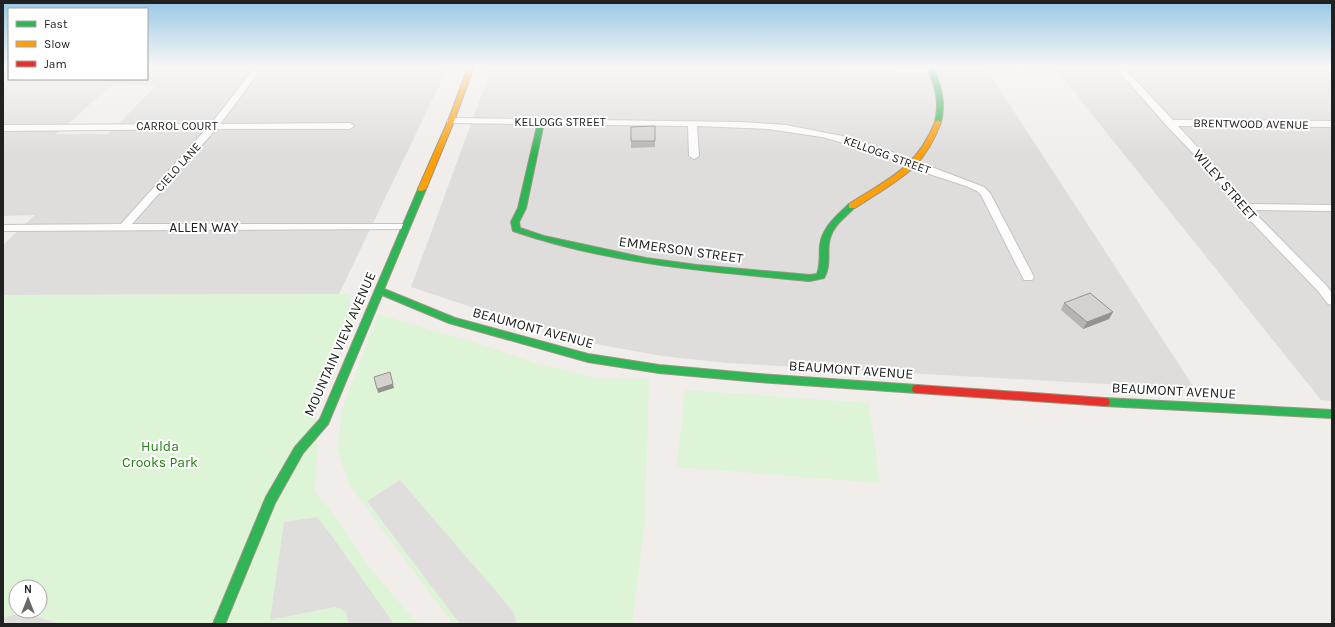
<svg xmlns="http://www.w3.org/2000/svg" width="1335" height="627" viewBox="0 0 1335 627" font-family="Karla,sans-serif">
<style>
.residential{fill:#dfdddc;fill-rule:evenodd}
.park{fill:#def4d7;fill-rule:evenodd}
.parking{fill:#e0dedd}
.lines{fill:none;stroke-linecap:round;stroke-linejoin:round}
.street-casing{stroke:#c5c4c2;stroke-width:2}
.fast-casing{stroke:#9b9782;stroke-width:2}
.slow-casing{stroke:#9b9782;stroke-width:2}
.jam-casing{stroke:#9b9782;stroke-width:2}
.street{fill:#fdfcfc;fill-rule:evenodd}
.fast{fill:#30b455;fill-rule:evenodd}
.slow{fill:#ff9f0a;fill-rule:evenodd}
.jam{fill:#e5322d;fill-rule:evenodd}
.wall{fill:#b6b4b2}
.shaded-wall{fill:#949291}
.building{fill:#d4d1cf;stroke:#949291}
.labels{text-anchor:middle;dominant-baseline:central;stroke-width:4;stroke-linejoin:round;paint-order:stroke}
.far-street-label{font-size:12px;fill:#212121;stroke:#fff}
.street-label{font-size:14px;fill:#212121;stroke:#fff}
.park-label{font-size:14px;fill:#1f830c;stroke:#fff}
</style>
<rect width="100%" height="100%" fill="#f0edea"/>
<g class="residential">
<path d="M3 67H9V79H147V67H448L339 294 3 295V245L35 215 3 216ZM157 85 108 134H56L111 86Z"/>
<path d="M492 67H985L1195 389 727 363 662 356 601 345 529 326 411 287Z"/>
<path d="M1054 67H1332V401L1321 400Z"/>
</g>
<g class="park">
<path d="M350 294V311L354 319 315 416 318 453 314 490 335 516 368 566 418 624H3V295ZM16 587H40V611H16Z"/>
<path d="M378 314 492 348 538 364 601 379H649L645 520 632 624H453L350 486 337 449 343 407Z"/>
<path d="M685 390 869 403 880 483 677 467Z"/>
</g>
<g class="parking">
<path d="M400 480 513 611 517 624H460L367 501Z"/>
<path d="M317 517 334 539 394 624H349L346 613 342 609 335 607 270 620 284 522Z"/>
<path d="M13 615 38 617 60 624H3V618Z"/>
</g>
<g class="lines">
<defs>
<g id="street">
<path d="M255 67H263L220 124 350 123 354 126 350 129H216L132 224H405L409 225 410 227 409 229 3 231V225L121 224 206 129 3 131V125L211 124Z"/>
<path d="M818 67 932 68 936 70 932 72 821 71H818Z"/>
<path d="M1115 67H1123L1173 120 1332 121V127L1178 126 1216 167 1246 204 1332 205V211L1252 210 1326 285 1332 293V305L1328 304 1318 291 1239 209 1210 171 1166 125Z"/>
<path d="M451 118 741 122 786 125 842 136 892 152 984 187 990 193 1034 277 1032 280H1024L981 195 977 191 966 186 935 176 869 150 822 137 768 129 697 126 699 156 694 159 689 156 688 126 448 123 447 121Z"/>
</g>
<g id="fast">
<path d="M927 67H933C941 85 946 102 941 122L938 124 935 122C940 102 935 85 927 67Z"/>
<path d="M541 120 544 122 526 208 519 222 520 228 544 236 646 258 697 265 810 275 817 274C821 263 819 256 820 245 822 228 837 215 849 204H855L856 206C847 216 834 224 830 238 826 252 832 264 824 278L810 281C710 272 609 264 513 231L511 222 518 208 538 122Z"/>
<path d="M419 187H422L426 189 384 289 455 318 588 354 659 365 759 374 917 385 921 386 922 389 921 392 917 393 759 382 659 373 588 362 449 323 382 295 328 424 303 453 275 503 225 624H213L266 497 295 447 320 419Z"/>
<path d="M1105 398 1332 410V418L1105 406 1101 405 1100 402 1101 399Z"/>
</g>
<g id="slow">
<path d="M468 67H474L454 121 426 189 422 191H419L418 189 448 121Z"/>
<path d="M938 120 941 122C923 172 896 180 855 208H849V204C888 179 916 169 935 122Z"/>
</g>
<path id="jam" d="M917 385 1105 398 1109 399 1110 402 1109 405 1105 406 917 393 913 392 912 389 913 386Z"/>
</defs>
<use href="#street" class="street-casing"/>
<use href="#fast" class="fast-casing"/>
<use href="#slow" class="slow-casing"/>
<use href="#jam" class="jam-casing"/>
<use href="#street" class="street"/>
<use href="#fast" class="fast"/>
<use href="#slow" class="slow"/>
<use href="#jam" class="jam"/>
</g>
<g class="wall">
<path d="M655 126V147L631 148V141Z"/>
<path d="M1064 303 1109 319 1083 329 1061 310Z"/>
</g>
<g class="shaded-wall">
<path d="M1113 312 1109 319 1083 329 1087 322Z"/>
<path d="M390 372 394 388 378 393 377 389Z"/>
</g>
<g class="building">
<path d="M655 126V141H631V127Z"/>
<path d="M1090 293 1113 312 1087 322 1064 303Z"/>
<path d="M390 372 393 384 377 389 374 377Z"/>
</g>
<linearGradient id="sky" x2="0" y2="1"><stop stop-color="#97c7e6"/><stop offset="0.43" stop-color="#f8f7f6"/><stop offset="1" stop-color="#f8f7f6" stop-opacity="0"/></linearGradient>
<rect width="1335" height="155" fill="url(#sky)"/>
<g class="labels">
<g class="far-street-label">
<text x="560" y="122">KELLOGG STREET</text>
<text transform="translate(1251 124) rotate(1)">BRENTWOOD AVENUE</text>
<text x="177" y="126">CARROL COURT</text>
<text transform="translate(887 155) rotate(20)">KELLOGG STREET</text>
<text transform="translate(178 167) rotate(-48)">CIELO LANE</text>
</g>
<g class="street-label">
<text transform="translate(1225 185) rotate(49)">WILEY STREET</text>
<text x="204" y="227">ALLEN WAY</text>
<text transform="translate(681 250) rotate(8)">EMMERSON STREET</text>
<text transform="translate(533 328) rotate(15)">BEAUMONT AVENUE</text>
<text transform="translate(340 344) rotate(-66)">MOUNTAIN VIEW AVENUE</text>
<text transform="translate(851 370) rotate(4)">BEAUMONT AVENUE</text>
<text transform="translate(1174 391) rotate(3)">BEAUMONT AVENUE</text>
</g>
<g class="park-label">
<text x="160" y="446">Hulda<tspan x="160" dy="16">Crooks Park</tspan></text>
</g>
</g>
<rect width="1335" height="627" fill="none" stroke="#212121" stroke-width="8"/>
<rect x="8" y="8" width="140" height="72" fill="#ffffff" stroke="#a6a6a6"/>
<rect x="16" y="21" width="20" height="6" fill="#30b455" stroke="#a6a6a6"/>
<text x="44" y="28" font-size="12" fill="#212121">Fast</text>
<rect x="16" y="41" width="20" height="6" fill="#ff9f0a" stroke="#a6a6a6"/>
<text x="44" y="48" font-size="12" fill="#212121">Slow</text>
<rect x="16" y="61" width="20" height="6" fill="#e5322d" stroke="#a6a6a6"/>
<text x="44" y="68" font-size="12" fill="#212121">Jam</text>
<g transform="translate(28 599)"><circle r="19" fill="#ffffff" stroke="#a6a6a6"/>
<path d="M0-3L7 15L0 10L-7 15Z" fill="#696867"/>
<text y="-6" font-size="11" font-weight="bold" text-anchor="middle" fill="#212121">N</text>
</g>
</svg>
